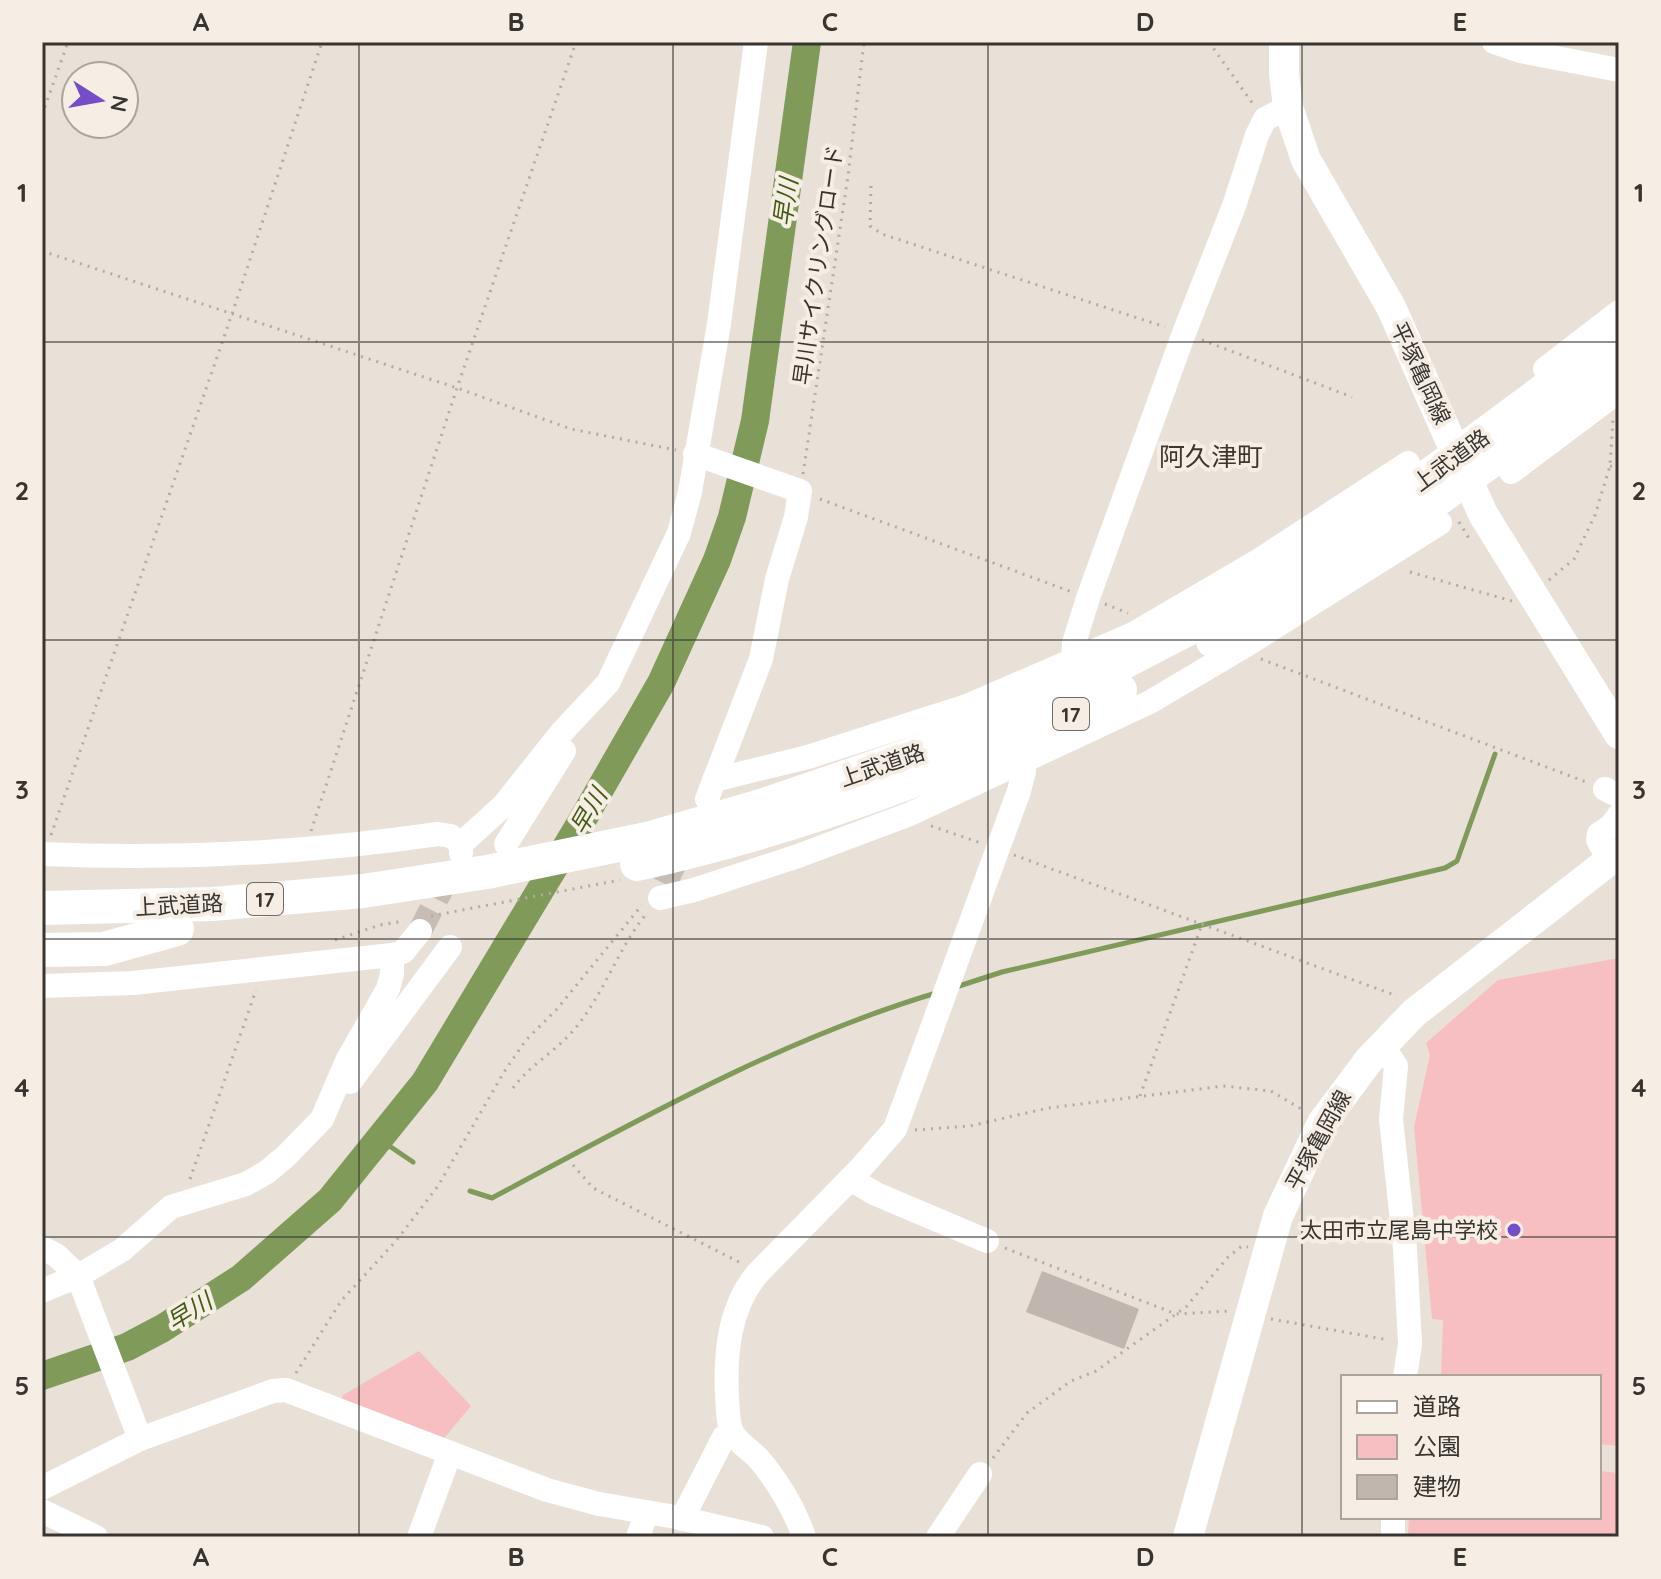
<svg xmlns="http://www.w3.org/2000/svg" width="1661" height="1579" viewBox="0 0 1661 1579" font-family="Quicksand,'Noto Sans JP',sans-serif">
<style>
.green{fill:#f7bfc1}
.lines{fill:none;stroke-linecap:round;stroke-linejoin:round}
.stream{stroke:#809a59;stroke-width:5}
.river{stroke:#809a59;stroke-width:28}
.building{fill:#c1b5b0}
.minor-tunnel{stroke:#c6beb6;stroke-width:24;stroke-dasharray:24 12;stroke-linecap:butt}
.path{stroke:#b2aba4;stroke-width:3;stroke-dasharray:2 6;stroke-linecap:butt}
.minor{stroke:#fff;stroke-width:24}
.major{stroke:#fff;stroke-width:30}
.highway{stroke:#fff;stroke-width:34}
.grid{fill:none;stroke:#383531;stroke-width:2;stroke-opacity:0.55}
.poi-dot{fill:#754dc6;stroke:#f6eee4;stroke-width:3}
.labels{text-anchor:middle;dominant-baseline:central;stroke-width:8;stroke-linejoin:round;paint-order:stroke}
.shield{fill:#f6eee4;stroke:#716c67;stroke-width:2}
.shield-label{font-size:20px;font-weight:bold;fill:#383531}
.street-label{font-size:22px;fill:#383531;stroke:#f6eee4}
.poi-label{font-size:22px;fill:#383531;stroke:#f6eee4;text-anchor:end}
.water-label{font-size:24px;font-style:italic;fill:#435b14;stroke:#f6eee4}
.quarter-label{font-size:26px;fill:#3e3730;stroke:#f6eee4}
.neatline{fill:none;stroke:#383531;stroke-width:3}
.grid-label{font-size:26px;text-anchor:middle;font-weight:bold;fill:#383531}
</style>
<rect width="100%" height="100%" fill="#e9e0d7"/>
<g class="green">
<path d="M1619 958V1446L1599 1444V1377H1441L1443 1320 1432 1319 1414 1127 1430 1055 1426 1043 1498 980Z"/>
<path d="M419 1351 471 1406 440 1443 340 1403 343 1395Z"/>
<path d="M1599 1471 1619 1473V1537H1408L1409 1517H1599Z"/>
</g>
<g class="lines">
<g class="stream">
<path d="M956 987 1002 972 1445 868 1457 861 1495 754"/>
<path d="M379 1139 413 1162"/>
<path d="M470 1191 492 1198C635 1122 779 1040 936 993"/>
</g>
<path class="river" d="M42 1376 127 1347 163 1328 241 1278 330 1200 425 1082 580 824 661 683 717 560 732 517 755 421 807 42"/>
</g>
<path class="building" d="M1042 1271 1139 1309 1124 1349 1026 1312Z"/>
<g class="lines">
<g class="minor-tunnel">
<path d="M665 884 684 844"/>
<path d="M420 931 452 869"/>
</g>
<g class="path">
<path d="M1209 42 1253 104"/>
<path d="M42 115 68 42"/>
<path d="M871 186 870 226 882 234 1165 327"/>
<path d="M42 251 457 388 571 429 676 450"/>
<path d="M1202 340 1352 397"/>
<path d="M1610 466 1619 469"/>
<path d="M803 474 848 176 864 42"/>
<path d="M820 499 1072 592"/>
<path d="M1459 522 1470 540"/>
<path d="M1410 572 1512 601"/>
<path d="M1549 580 1574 559 1595 515 1610 466 1613 419"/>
<path d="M1105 604 1128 613"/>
<path d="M1261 659 1586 782"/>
<path d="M931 826 981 843"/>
<path d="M311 831 457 388 576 42"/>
<path d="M51 835 232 314 322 42"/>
<path d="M1014 855 1397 996"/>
<path d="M431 916 620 880"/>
<path d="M335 940 380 925 404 921"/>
<path d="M513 1088C529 1066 553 1053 571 1033 603 998 617 949 647 913"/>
<path d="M1140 1096 1201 927"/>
<path d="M915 1130 970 1126 1048 1108 1223 1086 1271 1091 1303 1110"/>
<path d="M573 1165 593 1188 741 1263"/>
<path d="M190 1179 256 990"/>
<path d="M1005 1248 1176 1314 1229 1311"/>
<path d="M1271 1319 1389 1340"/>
<path d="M296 1373 341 1301 396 1241 438 1186 504 1072 526 1040 557 1009 642 905"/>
<path d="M993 1458 1027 1413 1071 1381 1096 1371 1176 1314 1186 1307 1228 1257 1242 1246 1248 1247"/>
</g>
<g class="minor">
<path d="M1494 42 1520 51 1619 70"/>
<path d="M1545 369 1619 312"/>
<path d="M695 454 800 491 796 517 777 579 761 659 707 799"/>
<path d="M1511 472 1619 391"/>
<path d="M1073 661 1074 643 1088 598 1184 333 1234 206 1257 135 1265 119 1288 107"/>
<path d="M714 780 808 757 967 706 1133 634 1261 559 1408 463"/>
<path d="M1605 789 1619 796"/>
<path d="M461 844 503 806 562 732 608 683 679 533 690 492 719 324 756 42"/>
<path d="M506 844 564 751"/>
<path d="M42 854C174 860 307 853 438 834L451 836 461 844V853"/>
<path d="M1609 860 1598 840 1599 834 1611 826 1619 815"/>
<path d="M660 898 694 890 798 856 910 814 1150 702 1243 647 1440 523"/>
<path d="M42 986 133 983 392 955 403 952 420 931"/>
<path d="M1382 1045 1396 1066 1391 1119 1405 1249 1410 1344 1405 1377"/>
<path d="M350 1082 450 947"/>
<path d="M850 1179 876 1194 987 1241"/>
<path d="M42 1248 56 1255 78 1276 140 1439"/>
<path d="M42 1291 78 1276 122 1250 171 1207 246 1184 267 1172 286 1156 322 1119 347 1061 388 989 392 974V955"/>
<path d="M42 1488 140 1439 273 1391 286 1390 547 1490 599 1504 676 1517 762 1537"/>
<path d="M42 1511 96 1537"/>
<path d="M682 1519 724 1437 732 1432"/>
<path d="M419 1537 450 1453"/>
<path d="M638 1537 646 1514"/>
<path d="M804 1537C795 1510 777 1480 758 1458 750 1450 737 1442 732 1432 727 1422 728 1407 727 1396 725 1353 729 1308 757 1274L859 1170 895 1129 1019 791 1024 771 1022 763"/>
<path d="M938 1537 980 1474"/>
<path d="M1393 1537V1517"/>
</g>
<g class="major">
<path d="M1284 42V74L1288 107 1306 160 1391 307 1483 514 1619 734"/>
<path d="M1188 1537 1278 1216 1322 1123 1369 1060 1414 1013 1619 853"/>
</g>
<g class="highway">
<path d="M1213 641C1357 561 1488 465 1619 366"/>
<path d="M637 864C809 826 962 767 1120 690"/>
<path d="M42 908 213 904 363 891 487 872 647 839 764 805 936 746 1107 671 1209 618 1404 494 1619 335"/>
<path d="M42 950 104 949 177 929"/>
</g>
</g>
<path class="grid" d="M359 42V1537M673 42V1537M988 42V1537M1302 42V1537M42 342H1619M42 640H1619M42 939H1619M42 1237H1619"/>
<circle class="poi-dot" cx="1514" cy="1230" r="8"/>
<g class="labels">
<g class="shield">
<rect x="1053" y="698" width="36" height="32" rx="6"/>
<rect x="247" y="883" width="36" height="32" rx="6"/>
</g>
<g class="shield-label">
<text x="1071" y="714">17</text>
<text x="265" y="899">17</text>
</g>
<g class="street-label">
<text transform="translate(818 265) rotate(-82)">早川サイクリングロード</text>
<text transform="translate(1421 373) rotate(65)">平塚亀岡線</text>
<text transform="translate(1451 460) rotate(-36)">上武道路</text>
<text transform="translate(882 765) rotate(-19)">上武道路</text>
<text transform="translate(179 905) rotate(-3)">上武道路</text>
<text transform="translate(1318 1140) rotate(-61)">平塚亀岡線</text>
</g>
<g class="poi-label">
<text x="1498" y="1230">太田市立尾島中学校</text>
</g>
<g class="water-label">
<text transform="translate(785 202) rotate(-82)">早川</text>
<text transform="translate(588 811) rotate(-60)">早川</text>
<text transform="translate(189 1311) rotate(-32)">早川</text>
</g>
<g class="quarter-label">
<text x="1211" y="456">阿久津町</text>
</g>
</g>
<rect width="1661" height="1579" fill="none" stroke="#f6eee4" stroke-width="88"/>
<rect x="1341" y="1375" width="260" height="144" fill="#f6eee4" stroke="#aaa49c" stroke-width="2"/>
<rect x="1357" y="1401" width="40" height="12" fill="#ffffff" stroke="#aaa49c" stroke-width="2"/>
<text x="1413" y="1415" font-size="24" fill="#383531">道路</text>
<rect x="1357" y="1435" width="40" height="24" fill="#f7bfc1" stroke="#aaa49c" stroke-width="2"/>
<text x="1413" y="1455" font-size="24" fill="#383531">公園</text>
<rect x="1357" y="1475" width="40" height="24" fill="#c1b5b0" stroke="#aaa49c" stroke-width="2"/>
<text x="1413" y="1495" font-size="24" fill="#383531">建物</text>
<g transform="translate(100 100) rotate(101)"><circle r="38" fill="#f6eee4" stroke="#aaa49c" stroke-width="2"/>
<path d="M0-6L14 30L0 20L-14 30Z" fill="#754dc6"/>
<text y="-12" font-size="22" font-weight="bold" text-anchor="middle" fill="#383531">N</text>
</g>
<rect x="44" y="44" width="1573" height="1491" class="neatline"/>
<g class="grid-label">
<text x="201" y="31">A</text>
<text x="516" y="31">B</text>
<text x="830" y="31">C</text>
<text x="1145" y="31">D</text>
<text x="1460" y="31">E</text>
<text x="22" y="202">1</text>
<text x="1639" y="202">1</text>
<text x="22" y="500">2</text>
<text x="1639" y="500">2</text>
<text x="22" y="799">3</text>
<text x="1639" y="799">3</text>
<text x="22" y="1097">4</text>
<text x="1639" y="1097">4</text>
<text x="22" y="1395">5</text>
<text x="1639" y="1395">5</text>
<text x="201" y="1566">A</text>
<text x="516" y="1566">B</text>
<text x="830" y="1566">C</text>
<text x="1145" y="1566">D</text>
<text x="1460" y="1566">E</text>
</g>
</svg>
